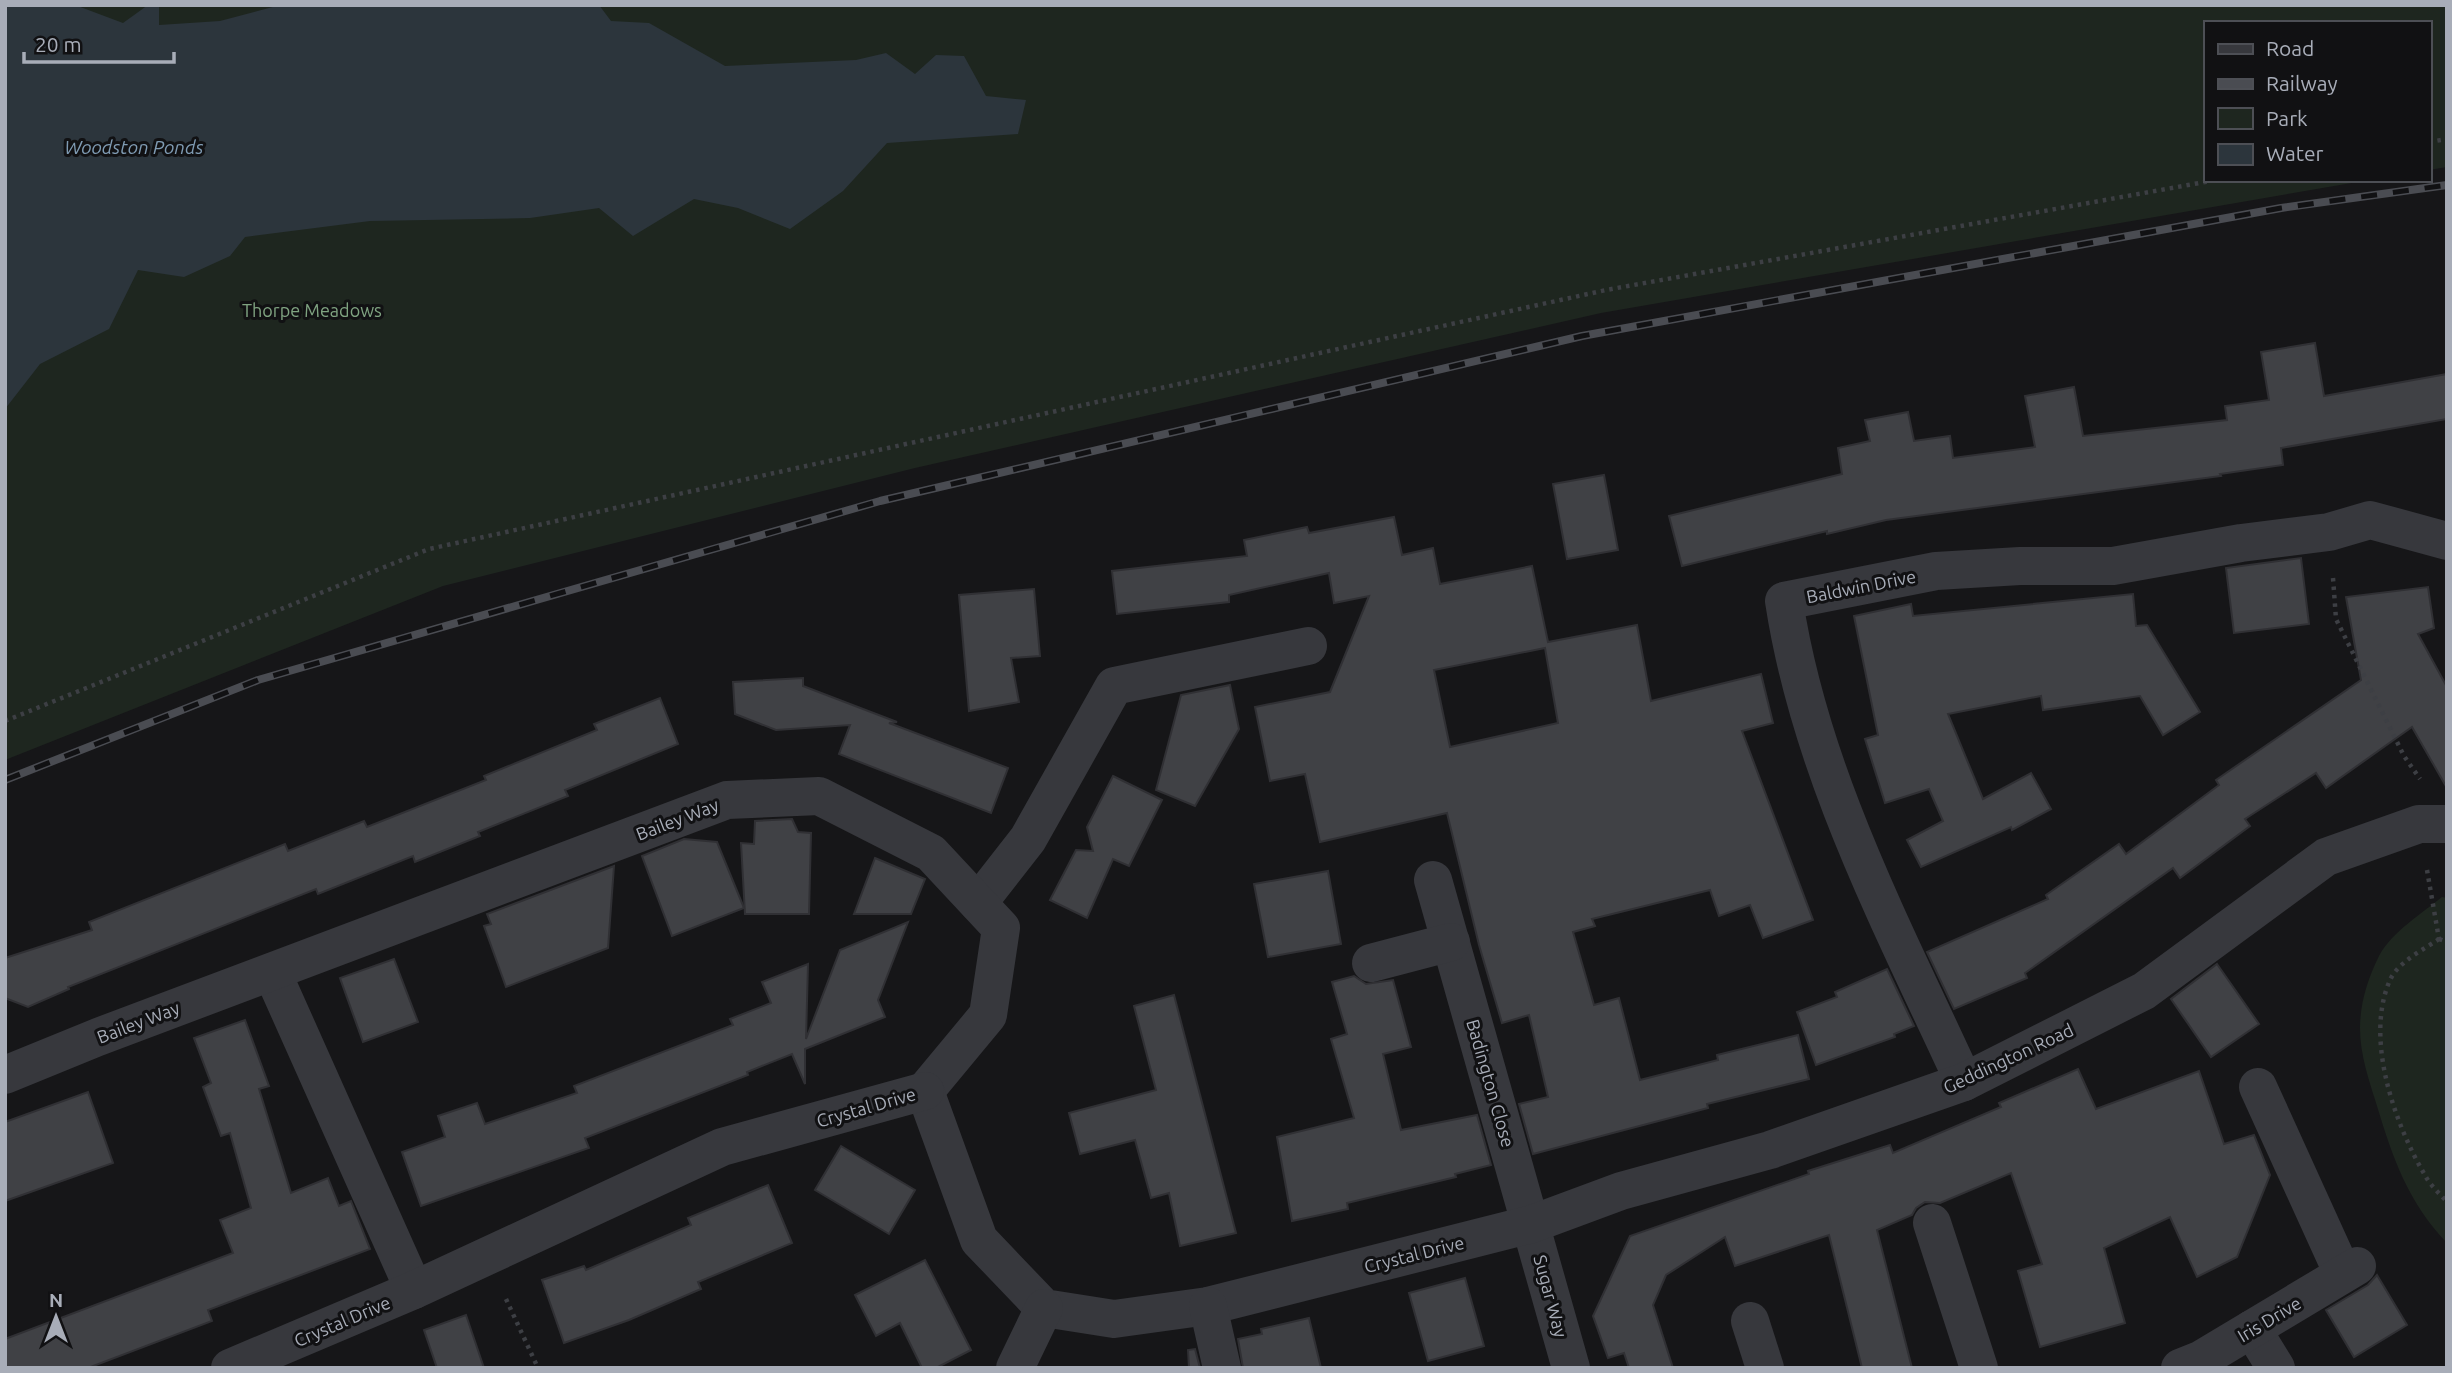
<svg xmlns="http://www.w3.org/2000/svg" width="2452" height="1373" viewBox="0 0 2452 1373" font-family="Ubuntu,sans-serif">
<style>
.green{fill:#1e261f}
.water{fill:#2c353c}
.building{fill:#404145;stroke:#303034;stroke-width:2;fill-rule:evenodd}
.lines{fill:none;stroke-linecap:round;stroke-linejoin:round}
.path{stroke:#3d3f44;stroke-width:4.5;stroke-dasharray:3.5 5;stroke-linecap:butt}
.minor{stroke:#37383d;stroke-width:38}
.rail-casing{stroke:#4a4c52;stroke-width:8}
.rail{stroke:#111113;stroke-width:5;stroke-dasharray:16;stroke-linecap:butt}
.labels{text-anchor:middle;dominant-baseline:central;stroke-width:6;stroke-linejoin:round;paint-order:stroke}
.park-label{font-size:18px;fill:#7fa381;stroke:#111113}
.street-label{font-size:18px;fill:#a8adb8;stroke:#111113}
.water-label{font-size:19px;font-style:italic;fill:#7f9bb3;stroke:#111113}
</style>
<rect width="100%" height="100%" fill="#161618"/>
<g class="green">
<path d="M5 5H2447V167L2429 170V23H2205V180H2369L1601 313 915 468 443 586 5 760Z"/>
<path d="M2442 897 2447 898V1243C2408 1202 2393 1159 2377 1106 2369 1080 2360 1055 2360 1028 2360 1003 2368 978 2379 956 2391 933 2422 913 2442 897Z"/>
</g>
<path class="water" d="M5 5H75L123 23 148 5H159V25L220 21 280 5H599L611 21 649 23 725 66 856 60 886 53 915 74 936 55 964 56 986 96 1026 100 1018 134 887 143 843 191 790 229 738 208 694 199 633 236 599 208 530 218 370 221 245 237 230 256 184 277 138 270 109 329 40 364 5 409Z"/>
<g class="building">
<path d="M2315 343 2324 396 2447 374V419L2281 448 2283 465 2220 474 2221 476 1886 520 1827 534V531L1682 566 1669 516 1842 474 1838 448 1870 441 1865 420 1908 412 1914 441 1950 436 1953 458 2035 447 2025 396 2074 387 2083 436 2227 420 2225 406 2269 400 2261 352Z"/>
<path d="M1604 475 1618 550 1567 559 1553 484Z"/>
<path d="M1394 517 1402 555 1433 548 1440 584 1532 566 1548 642 1637 625 1651 701 1761 674 1773 723 1742 731 1813 920 1763 938 1750 905 1719 916 1710 890 1592 919 1595 926 1573 932 1594 1005 1619 998 1640 1080 1718 1060 1717 1055 1798 1035 1809 1079 1707 1104 1708 1108 1533 1154 1519 1104 1548 1097 1529 1015 1502 1023 1479 945 1447 813 1320 842 1305 774 1270 781 1255 707 1330 692 1369 596 1334 603 1329 573 1229 595V602L1117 614 1112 571 1247 556 1244 540 1307 527 1309 533ZM1545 648 1558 723 1450 747 1434 670Z"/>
<path d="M2301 558 2309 624 2234 633 2226 568Z"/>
<path d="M2428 587 2434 628 2418 634 2447 687V788L2412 727 2326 788 2316 773 2245 819 2250 826 2180 878 2173 868 2025 973 2027 978 1954 1009 1927 952 2048 899 2046 895 2119 844 2126 854 2219 785 2216 780 2361 680 2346 597Z"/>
<path d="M1034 589 1040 656 1011 658 1019 702 969 711 959 595Z"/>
<path d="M2133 594 2136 626 2147 625 2200 712 2163 735 2140 696 2043 710 2041 696 1948 714 1983 799 2031 773 2051 809 2012 830 2011 827 1921 867 1907 840 1943 821 1929 789 1885 803 1865 739 1878 735 1854 616 1911 604 1913 616Z"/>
<path d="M803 678V686L897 722 889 723 1008 768 991 813 839 754 850 725 776 730 735 714 733 682Z"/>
<path d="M1230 685 1239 729 1195 806 1156 790 1181 695Z"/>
<path d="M660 698 678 744 565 790 568 796 478 832 480 836 415 862 413 856 318 894 316 889 68 987 69 989 28 1007 5 998V958L92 930 89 922 285 844 288 851 364 821 367 827 486 780 484 776 597 730 594 724Z"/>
<path d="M1113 776 1162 800 1129 866 1113 859 1087 918 1050 900 1076 850 1093 851 1087 827Z"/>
<path d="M792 819 798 832 811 833 809 914H745L741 843 754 844 755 821Z"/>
<path d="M684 839 717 842 744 908 672 936 642 856Z"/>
<path d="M875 858 925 879 911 914H854Z"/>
<path d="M614 866 608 948 506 987 484 926 491 924 487 914Z"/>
<path d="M1328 871 1341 944 1268 957 1254 884Z"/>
<path d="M908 922 878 1000 885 1017 805 1049V1084L792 1054 747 1072 748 1075 585 1138 589 1148 421 1206 402 1152 445 1137 438 1116 477 1103 485 1124 577 1093 574 1086 733 1025 730 1019 771 1003 762 982 808 964 806 1039 840 950Z"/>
<path d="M394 959 418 1022 363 1042 340 978Z"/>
<path d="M2217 964 2259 1024 2211 1057 2171 999Z"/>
<path d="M1887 969 1914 1026 1894 1034 1895 1037 1816 1065 1797 1012 1837 997 1835 992Z"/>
<path d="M1354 976 1366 984 1393 980 1411 1047 1383 1054 1401 1130 1477 1115 1491 1165 1455 1174 1456 1177 1347 1203 1348 1209 1292 1221 1277 1137 1354 1118 1331 1039 1347 1034 1332 982Z"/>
<path d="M1174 995 1236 1233 1180 1246 1169 1193 1151 1198 1135 1140 1080 1154 1069 1113 1156 1090 1134 1006Z"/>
<path d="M245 1020 269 1086 259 1089 291 1193 328 1178 339 1206 351 1201 370 1249 208 1310 212 1321 88 1368H5V1339L233 1253 220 1220 251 1208 230 1133 221 1136 203 1087 211 1083 194 1038Z"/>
<path d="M2078 1069 2096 1109 2199 1071 2224 1144 2254 1135 2270 1175 2237 1257 2197 1277 2170 1217 2104 1248 2125 1323 2040 1347 2018 1271 2042 1264 2011 1173 1940 1203 1925 1202 1916 1208 1912 1215 1877 1230 1912 1368H1862L1829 1235 1735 1266 1725 1237 1666 1275 1653 1305 1673 1368H1629L1624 1353 1608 1358 1593 1316 1630 1236 1809 1174 1808 1171 1890 1145 1893 1153 2001 1107 1999 1103Z"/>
<path d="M88 1092 113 1163 5 1201V1122Z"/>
<path d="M841 1146 915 1190 889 1234 815 1190Z"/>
<path d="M768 1185 792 1243 698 1282 701 1289 629 1320 564 1343 542 1280 584 1266 586 1270 691 1225 688 1218Z"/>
<path d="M925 1260 971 1350 936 1368H922L900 1323 876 1336 855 1295Z"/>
<path d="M2377 1275 2407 1325 2354 1357 2326 1310 2368 1285Z"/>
<path d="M1465 1278 1484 1346 1428 1361 1409 1293Z"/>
<path d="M466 1315 484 1368H437L424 1330Z"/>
<path d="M1309 1318 1321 1368H1243L1238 1339 1262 1334 1261 1329Z"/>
<path d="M1195 1349 1200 1368H1189L1188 1350Z"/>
</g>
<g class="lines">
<g class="path">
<path d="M2429 142 2447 139"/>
<path d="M2333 578 2336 619 2404 756 2420 779"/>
<path d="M5 721 429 549 1606 290 2216 180"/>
<path d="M2427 870 2439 939"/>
<path d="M2439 939C2423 950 2398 962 2390 980 2364 1039 2395 1125 2426 1177 2431 1186 2440 1194 2447 1202"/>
<path d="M2439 939 2447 942"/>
<path d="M506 1299 538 1368"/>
</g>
<g class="minor">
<path d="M1433 880 1571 1368"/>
<path d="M978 903 1028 839 1114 686 1308 646"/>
<path d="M1371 963 1451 942"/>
<path d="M272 972 414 1290"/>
<path d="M5 1075 98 1037 727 800 819 796 931 853 1001 928 988 1015 925 1091"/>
<path d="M1964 1082C1893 927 1810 772 1784 601L1936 571 2020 566H2113L2241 543 2329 532 2370 520 2447 541"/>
<path d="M2258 1087 2343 1274"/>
<path d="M925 1091 979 1240 1044 1308 1114 1319 1208 1306 1532 1224 1621 1191 1770 1150 1964 1082 2144 991 2326 857 2419 824H2447"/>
<path d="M1932 1223 1979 1368"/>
<path d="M1208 1306 1222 1368"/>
<path d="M1750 1321 1765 1368"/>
<path d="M2252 1329 2276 1368"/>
<path d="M230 1368 414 1290 722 1147 925 1091"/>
<path d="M1015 1368 1044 1308"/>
<path d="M2180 1368 2200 1360 2357 1266"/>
</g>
<defs>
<path id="rail" d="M5 780 258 680 880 501 1582 336 2281 208 2447 185"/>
</defs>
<use href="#rail" class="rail-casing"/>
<use href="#rail" class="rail"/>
</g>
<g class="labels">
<g class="park-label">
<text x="312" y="310">Thorpe Meadows</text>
</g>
<g class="street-label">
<text transform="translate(1861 586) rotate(-11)">Baldwin Drive</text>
<text transform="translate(677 819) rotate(-21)">Bailey Way</text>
<text transform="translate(138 1022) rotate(-21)">Bailey Way</text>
<text transform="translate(2008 1058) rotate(-25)">Geddington Road</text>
<text transform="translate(1491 1083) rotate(74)">Badington Close</text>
<text transform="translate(866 1107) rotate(-16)">Crystal Drive</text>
<text transform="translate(1414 1254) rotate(-14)">Crystal Drive</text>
<text transform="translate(1551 1296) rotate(75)">Sugar Way</text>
<text transform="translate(2269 1319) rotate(-31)">Iris Drive</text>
<text transform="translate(342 1321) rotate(-23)">Crystal Drive</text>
</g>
<g class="water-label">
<text x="134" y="147">Woodston Ponds</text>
</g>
</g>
<rect width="2452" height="1373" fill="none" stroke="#a8adb8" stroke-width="14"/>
<rect x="2204" y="21" width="228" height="161" fill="#111113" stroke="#4d4f55" stroke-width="2"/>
<rect x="2218" y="44" width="35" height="10" fill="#37383d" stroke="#4d4f55" stroke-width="2"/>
<text x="2266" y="56" font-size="21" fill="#a8adb8">Road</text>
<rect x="2218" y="79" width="35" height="10" fill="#4a4c52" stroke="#4d4f55" stroke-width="2"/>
<text x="2266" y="91" font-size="21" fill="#a8adb8">Railway</text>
<rect x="2218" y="108" width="35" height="21" fill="#1e261f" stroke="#4d4f55" stroke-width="2"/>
<text x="2266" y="126" font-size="21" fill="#a8adb8">Park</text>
<rect x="2218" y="144" width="35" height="21" fill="#2c353c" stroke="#4d4f55" stroke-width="2"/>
<text x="2266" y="161" font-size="21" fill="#a8adb8">Water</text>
<g transform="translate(56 1317)" stroke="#111113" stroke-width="5" paint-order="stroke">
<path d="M0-5L12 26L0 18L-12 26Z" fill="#a8adb8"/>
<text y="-10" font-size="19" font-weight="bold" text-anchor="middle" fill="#a8adb8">N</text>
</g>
<path d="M24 52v10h150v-10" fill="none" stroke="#a8adb8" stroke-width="3.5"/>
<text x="35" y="52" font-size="21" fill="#a8adb8" stroke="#111113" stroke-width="5" paint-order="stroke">20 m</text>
</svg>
